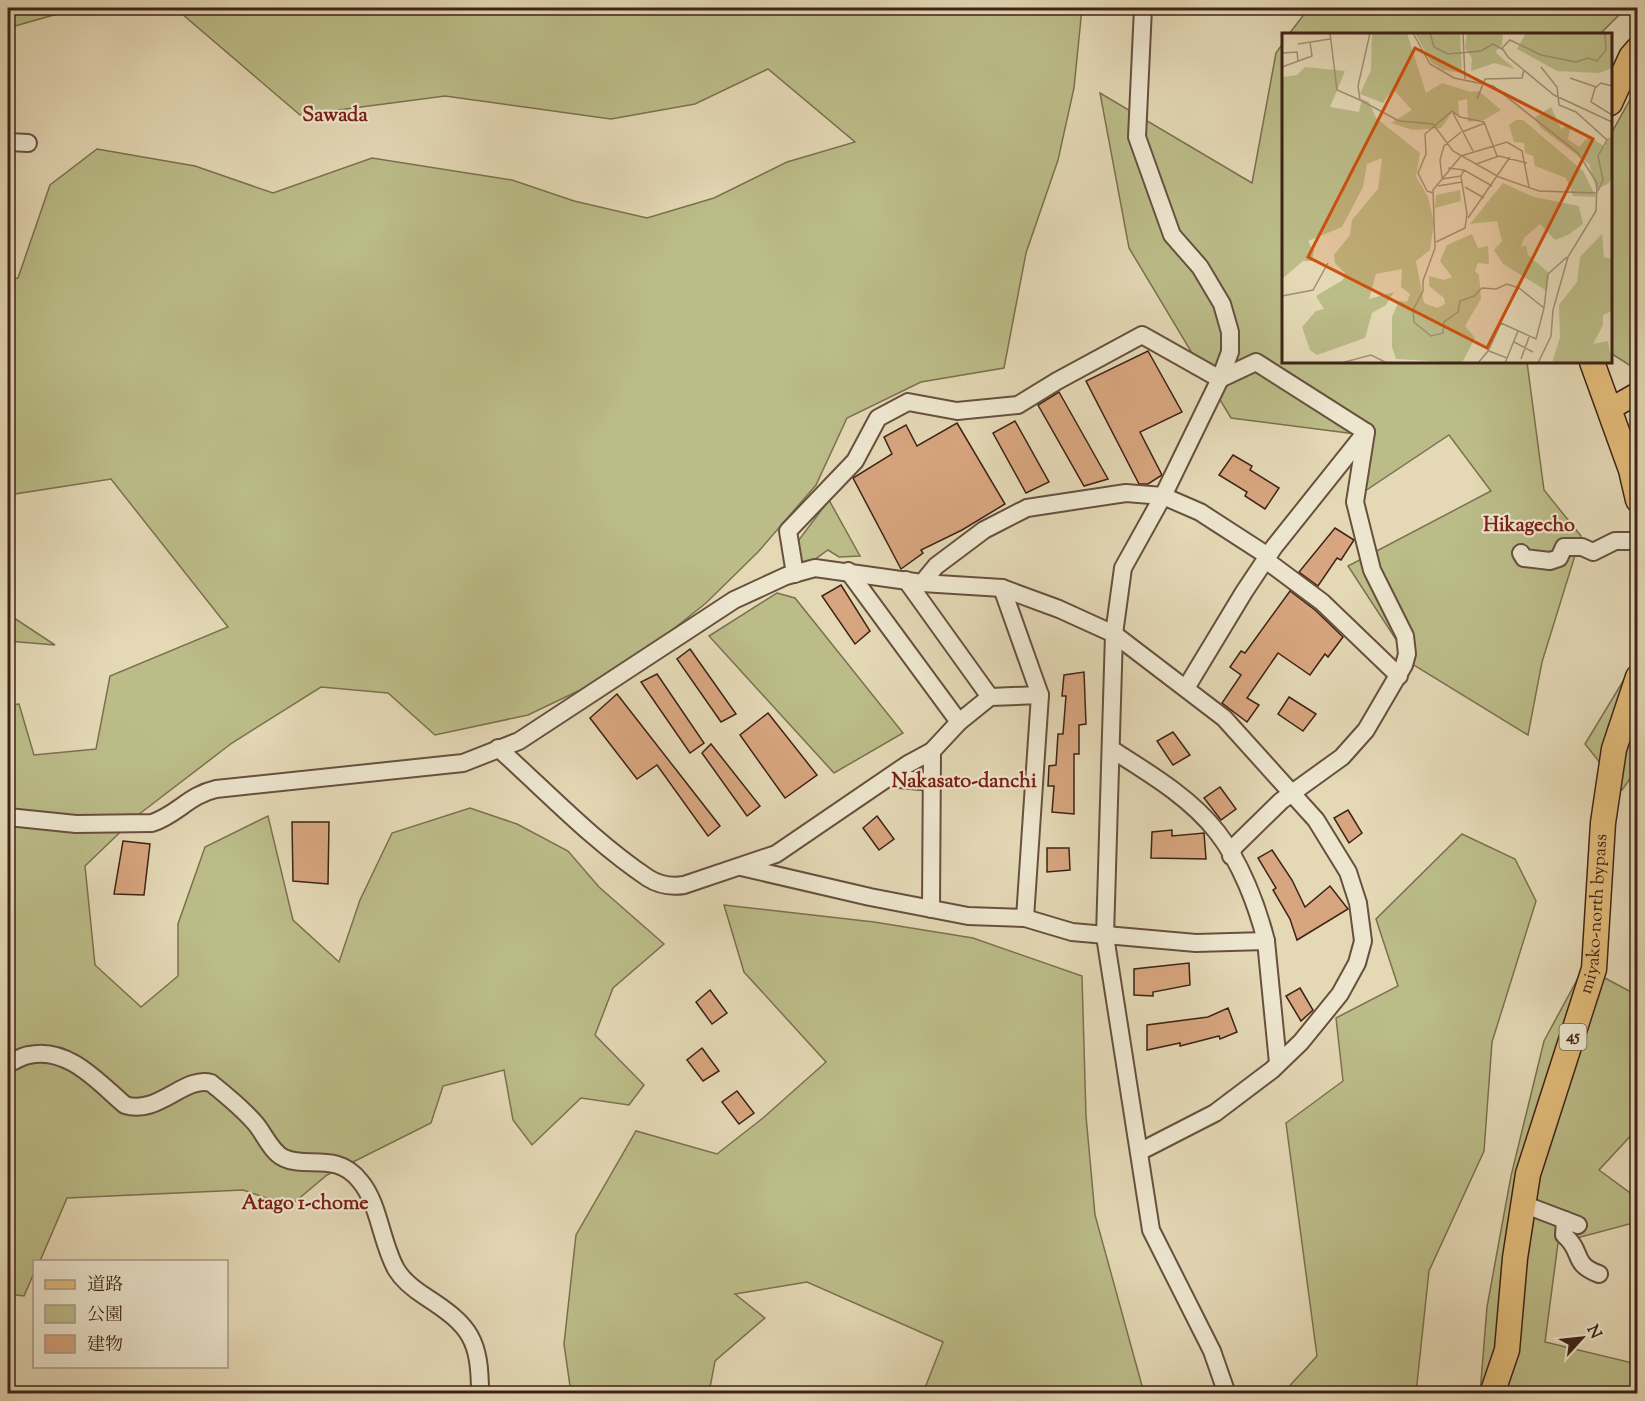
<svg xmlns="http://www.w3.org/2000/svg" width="1645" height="1401" viewBox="0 0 1645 1401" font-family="'Sorts Mill Goudy','Noto Serif JP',serif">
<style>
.green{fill:#bbbc88;stroke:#7c704f;stroke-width:1.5}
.building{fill:#d7a57f;stroke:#3e2316;stroke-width:1.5}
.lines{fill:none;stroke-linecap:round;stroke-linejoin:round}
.minor-casing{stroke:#68503e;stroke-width:20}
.major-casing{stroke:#3e2316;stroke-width:24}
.highway-casing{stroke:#3e2316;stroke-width:27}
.minor{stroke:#ede6cf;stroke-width:16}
.major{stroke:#e2bc7a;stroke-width:21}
.highway{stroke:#e2bc7a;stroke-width:24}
.labels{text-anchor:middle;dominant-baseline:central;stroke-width:4.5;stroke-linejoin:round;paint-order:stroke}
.shield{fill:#ede6cf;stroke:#725e4e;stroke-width:1.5}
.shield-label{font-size:16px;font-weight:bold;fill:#3e2316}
.street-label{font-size:18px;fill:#3e2316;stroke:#ede6cf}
.neighbourhood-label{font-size:20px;font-weight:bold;fill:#7a1f14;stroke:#ede6cf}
.inset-road{fill:none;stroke:#a29075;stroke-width:1.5}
.view{fill:#ce510e;fill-opacity:0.15;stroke:#ce510e;stroke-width:3}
.inset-edge{fill:none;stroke:#3e2316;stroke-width:3}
</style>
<rect width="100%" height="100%" fill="#e4d8b5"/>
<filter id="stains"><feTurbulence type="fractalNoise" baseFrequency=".00333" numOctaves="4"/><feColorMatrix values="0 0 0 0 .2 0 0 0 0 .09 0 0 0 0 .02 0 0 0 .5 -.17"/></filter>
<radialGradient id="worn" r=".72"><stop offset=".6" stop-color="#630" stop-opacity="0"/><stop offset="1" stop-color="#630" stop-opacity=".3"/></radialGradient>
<g class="green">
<path d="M8 8H60L57 14 8 28Z"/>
<path d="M175 8H1082L1074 88 1058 160 1026 253 1004 368 921 382 847 418 816 485 758 552 706 603 622 670 528 715 435 735 388 693 321 687 232 743 138 815 85 866 95 965 141 1007 178 976V924L205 847 268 816 293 920 339 962 360 900 392 833 470 808 517 824 568 851 599 887 664 944 613 988 595 1035 644 1085 629 1105 581 1098 532 1145 513 1120 504 1070 443 1086 431 1123 327 1175 290 1206 243 1190 67 1198 40 1261 34 1262V1273L24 1296 8 1294V705L19 704 34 755 96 749 110 676 228 627 111 479 8 495V280L18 278 50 185 97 149 195 166 273 193 372 158 512 180 574 201 647 218 714 198 787 162 855 142 768 69 695 104 611 119 445 96 300 115Z"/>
<path d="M1309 8H1626L1600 34H1289Z"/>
<path d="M1283 43 1284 362H1527L1544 490 1581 536 1542 662 1528 735 1412 664 1348 566 1491 491 1449 435 1362 493 1371 436 1231 418 1129 248 1100 93 1252 183 1276 53Z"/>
<path d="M1637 87V370L1612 354 1610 347 1611 134Z"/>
<path d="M829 500 860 556 839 557 828 550 804 567 795 545Z"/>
<path d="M777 593 795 598 903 733 834 773 709 636Z"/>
<path d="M8 614 55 645 8 641Z"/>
<path d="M1637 658V769L1622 790 1585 744Z"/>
<path d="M1462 834 1515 859 1536 901 1492 1042 1484 1151 1429 1271 1416 1393H1283L1317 1356 1286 1123 1343 1081 1336 1018 1398 986 1376 919Z"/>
<path d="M724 905 874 922 973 938 1082 976 1086 1116 1095 1215 1144 1393H923L943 1342 807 1282 735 1294 765 1318 715 1361 709 1393H571L564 1344 576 1235 636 1131 717 1154 763 1118 826 1062 744 972Z"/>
<path d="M1584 967 1637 995V1129L1599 1170 1637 1198V1222L1558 1243 1545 1342 1637 1364V1393L1480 1394 1487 1307 1511 1176 1544 1041Z"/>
</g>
<g class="building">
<path d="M1148 351 1182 412 1140 432 1162 475 1148 484H1139L1086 381Z"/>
<path d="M1059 392 1108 479 1084 486 1038 405Z"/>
<path d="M1015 421 1049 482 1026 493 993 433Z"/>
<path d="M957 423 1005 504 962 530 921 550 923 553 901 569 853 478 892 454 884 437 906 425 917 446Z"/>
<path d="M1233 455 1252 466 1250 470 1279 488 1265 509 1245 496 1247 492 1219 475Z"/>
<path d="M1335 528 1354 540 1341 560 1337 558 1318 586 1299 572Z"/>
<path d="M841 585 870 631 855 644 822 596Z"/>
<path d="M1290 591 1315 610 1343 637 1328 657 1325 654 1310 675 1278 653 1247 698 1259 705 1247 722 1222 703 1241 675 1230 667 1241 651 1245 653Z"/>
<path d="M690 649 736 714 721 722 677 659Z"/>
<path d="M1084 672 1086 724 1079 725V754H1074V814L1052 812 1054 786H1048L1049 766 1056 765 1058 734H1063L1066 696H1062L1064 675Z"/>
<path d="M657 674 704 743 690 753 641 682Z"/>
<path d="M617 694 720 826 708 836 657 765 637 779 590 718Z"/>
<path d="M1289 697 1316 714 1303 731 1278 714Z"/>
<path d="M768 713 817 775 785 798 740 735Z"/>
<path d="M1173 732 1190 755 1173 765 1157 741Z"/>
<path d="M711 744 760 806 747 816 702 753Z"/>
<path d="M1220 787 1236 809 1221 820 1204 798Z"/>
<path d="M1348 810 1362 833 1349 843 1334 818Z"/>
<path d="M877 816 894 839 879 850 863 828Z"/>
<path d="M292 822H329L328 884 293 881Z"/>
<path d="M1172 830V836L1204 833 1206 859 1151 858 1152 832Z"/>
<path d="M123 841 150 844 144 895 114 894Z"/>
<path d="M1047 848H1069L1070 870 1047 872Z"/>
<path d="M1272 850 1292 880 1305 907 1330 886 1348 909 1297 940 1290 919 1273 890 1276 888 1258 858Z"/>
<path d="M1189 963 1190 985 1153 992V996L1134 995V969Z"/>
<path d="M1300 988 1313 1010 1301 1021 1286 996Z"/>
<path d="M710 990 727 1013 712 1024 696 1002Z"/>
<path d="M1228 1008 1237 1032 1220 1039 1219 1036 1180 1046V1043L1147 1050V1025L1208 1017Z"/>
<path d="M702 1048 719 1071 703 1081 687 1060Z"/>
<path d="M737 1091 754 1113 739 1124 722 1102Z"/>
</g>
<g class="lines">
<defs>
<g id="minor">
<path d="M1143 8 1137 137 1172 235 1200 267 1222 304 1230 332V352L1220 379 1163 496 1123 568 1114 634 1105 936 1151 1230 1212 1351 1227 1394"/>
<path d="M8 142 28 143"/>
<path d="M1521 553 1524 558 1550 561 1559 558 1564 547H1582L1593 552 1615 541H1638"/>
<path d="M1267 561 1322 602 1399 676"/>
<path d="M848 571 959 722"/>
<path d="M795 574 788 531 855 461 878 418 908 402 957 411 1018 405 1057 381 1142 335 1220 379 1256 362 1366 432"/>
<path d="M906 580 990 697"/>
<path d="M922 583 936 566 984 530 1027 508 1126 493 1163 496 1200 512 1268 556"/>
<path d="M1002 588 1040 695 1025 918"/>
<path d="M1186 688 1244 592 1274 547 1365 433"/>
<path d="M498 748C546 791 594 842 648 878 659 885 671 887 684 885L776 854 908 764 932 751 959 722 990 697 1040 695"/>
<path d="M1111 749C1147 772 1190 797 1217 832 1240 861 1257 905 1266 941L1278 1063"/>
<path d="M888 778 933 782"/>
<path d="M8 817 76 824 152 823C177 815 189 795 216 789L463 763 519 741 734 600 786 576 815 568 922 583 1002 588 1059 609 1114 634 1224 718 1316 820 1348 872 1358 903 1363 941 1357 963 1340 994 1301 1042 1272 1070 1215 1113 1139 1152"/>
<path d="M1231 856 1234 847 1281 801 1342 757 1366 730 1404 665 1407 654 1405 636 1372 570 1355 502 1366 432"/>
<path d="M741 867 870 897 968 916 1025 918 1072 932 1196 943 1266 941"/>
<path d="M931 909 932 751"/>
<path d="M8 1064C14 1061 22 1056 29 1055 68 1046 99 1083 125 1105 157 1116 185 1075 211 1083 226 1095 242 1108 255 1123 264 1133 271 1152 284 1158 306 1169 337 1151 360 1181 379 1203 381 1242 396 1269 403 1281 415 1290 426 1297 471 1326 480 1340 480 1394"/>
<path d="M1523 1204 1578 1225"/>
<path d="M1565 1220 1564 1235C1584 1252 1571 1264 1599 1274"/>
</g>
<path id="major" d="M1610 409 1638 393"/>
<g id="highway">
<path d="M1610 103 1631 57 1638 49"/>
<path d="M1592 362 1631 470 1638 500"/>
<path id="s1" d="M1492 1394 1507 1350 1515 1258 1528 1174 1594 969 1603 823 1614 749 1638 677"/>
</g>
</defs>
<use href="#minor" class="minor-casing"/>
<use href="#major" class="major-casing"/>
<use href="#highway" class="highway-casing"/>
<use href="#minor" class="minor"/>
<use href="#major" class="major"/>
<use href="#highway" class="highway"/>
</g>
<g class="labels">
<rect class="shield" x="1559.5" y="1024" width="27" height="26" rx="4.5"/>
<g class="shield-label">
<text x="1573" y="1037">45</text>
</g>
<g class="street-label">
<text stroke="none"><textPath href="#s1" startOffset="494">miyako-north bypass</textPath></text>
</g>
<g class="neighbourhood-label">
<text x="335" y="116">Sawada</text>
<text x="1529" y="526">Hikagecho</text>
<text x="964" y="782">Nakasato-danchi</text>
<text x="305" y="1204">Atago 1-chome</text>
</g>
</g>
<g transform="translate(1282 33)">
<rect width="330" height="330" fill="#e4d8b5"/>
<path d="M90 0H125L144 60 160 50 189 59 197 58 219 77 202 87 186 89 185 66 176 68 177 83 171 78 159 95 131 97 109 90 130 77 111 56 101 70 78 61 89 37ZM133 0H178L180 40 161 37 149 29ZM185 0H221L220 12 213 19 233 36 213 30 189 38 190 25 183 15ZM244 0H330V35L317 40 275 38 235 16ZM23 34 63 38 48 74 77 79 80 66 87 69 94 85 138 120 134 143 146 164 152 189 148 217 134 228 142 270 155 275 163 271 162 265 147 253V243L162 247 170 244 158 228 165 212 190 201 196 215 206 213 207 231 196 230 193 238 197 242 199 266 183 293 193 305 180 330 114 326 110 314V284L117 268 125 269 128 261 119 254 120 236 94 241 87 266 112 259 104 272 90 280 83 305 35 322 28 317 20 294 34 278 42 276 34 263 61 247 63 240 53 230 52 222 68 202 70 187 96 156 100 125 85 131 81 154 60 194 26 208 32 218 30 228H21L0 246V44L15 42ZM269 74 279 96 289 91 286 106 297 114 307 103 323 114 324 106 329 104 330 144 326 151 314 156 307 131 259 95 252 85ZM234 87H241L301 138 314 164 291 163 284 145 253 133 251 123 243 120 242 110 232 109 227 92ZM221 150 252 164 297 173 301 191 286 202 273 207 258 191 242 205 239 214 244 212 246 222 267 240 265 258 221 231 212 217 220 208 215 188 188 191ZM178 157 179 168 153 175 154 162ZM320 201 322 224 330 226V278L321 282V292L311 311 326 308 330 330H270L278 304 277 272 295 249 298 224Z" fill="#bbbc88"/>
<path class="inset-road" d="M48 0 55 57 78 67M88 0 76 53 78 67 117 88 151 91 171 118 217 144 257 158 314 160M131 0 148 31 172 45 211 53 296 120 315 150 314 178 286 224 271 277 269 303 256 330M148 0 152 14 166 21 199 18 211 11 220 16M181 0 183 46M323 0 324 17 315 28 306 25 294 29 259 22 228 7 220 15 226 24 272 62 330 89M16 11 48 6M1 20 15 19 16 28M0 34 30 23 28 9M259 34 275 54 277 72 294 79 325 107 316 123 321 147 316 158M288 45 314 54M330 53 319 50 313 55 309 69 330 82M195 66 203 46 240 45 242 37M170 78 178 84 202 89 215 123M171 80 191 118M180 99 203 90M194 131 217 123 245 130M166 135 182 137 210 153M160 145 158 127 162 113 179 99M160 146 179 143M156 153 180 149M183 154 202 165M151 160 145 158 136 140 144 121 143 101 170 78M186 185 228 124M154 209 183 195 185 181 179 143 182 137M0 263 31 257 46 230M262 275 266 241 285 224M232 309 251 319M207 318 225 325M239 326 247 304M59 330 89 322 105 330M196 330 206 318 219 290 254 306 262 275 237 255 225 251 214 256 200 255 192 263 178 268 176 279 162 289 161 300 149 303 132 289 131 277 141 258V248L153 215 151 157 179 123 225 109 240 118 247 154M223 330 236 298"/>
<path class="view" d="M133 15 311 106 205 315 26 224Z"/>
<rect width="330" height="330" class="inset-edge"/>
</g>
<rect width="1645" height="1401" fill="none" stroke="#e4d8b5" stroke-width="30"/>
<rect x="9" y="9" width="1627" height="1383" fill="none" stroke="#3e2316" stroke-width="3"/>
<rect x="15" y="15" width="1615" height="1371" fill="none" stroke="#3e2316" stroke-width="1.5"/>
<rect x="33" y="1260" width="195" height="108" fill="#ede6cf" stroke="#a79885" stroke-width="1.5"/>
<rect x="45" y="1280" width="30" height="9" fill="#e2bc7a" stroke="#a79885" stroke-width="1.5"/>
<text x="87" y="1290" font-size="18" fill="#3e2316">道路</text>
<rect x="45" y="1305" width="30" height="18" fill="#bbbc88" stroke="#a79885" stroke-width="1.5"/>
<text x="87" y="1320" font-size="18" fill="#3e2316">公園</text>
<rect x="45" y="1335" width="30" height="18" fill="#d7a57f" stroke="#a79885" stroke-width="1.5"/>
<text x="87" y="1350" font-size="18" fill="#3e2316">建物</text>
<g transform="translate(1582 1338) rotate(63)" stroke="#ede6cf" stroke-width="4.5" paint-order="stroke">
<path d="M0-4.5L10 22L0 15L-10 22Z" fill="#3e2316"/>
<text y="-9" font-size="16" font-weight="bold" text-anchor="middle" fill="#3e2316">N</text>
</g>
<rect width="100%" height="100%" filter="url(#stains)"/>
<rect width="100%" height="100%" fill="url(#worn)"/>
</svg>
